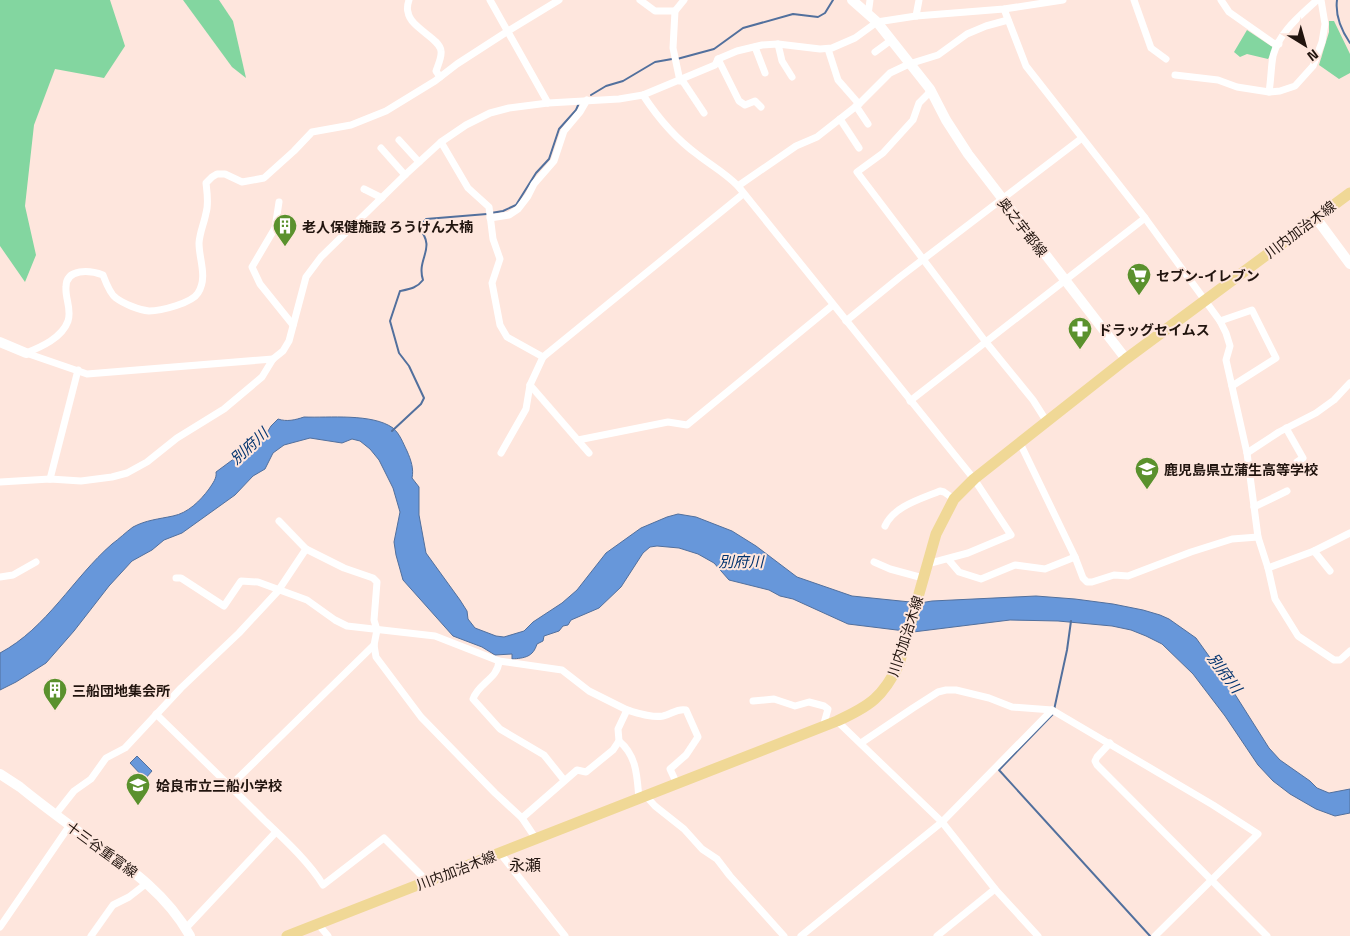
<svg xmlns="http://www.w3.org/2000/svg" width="1350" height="936" viewBox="0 0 1350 936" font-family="'Titillium Web','Noto Sans JP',sans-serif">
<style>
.green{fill:#83d6a0}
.water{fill:#6797da;stroke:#52709d}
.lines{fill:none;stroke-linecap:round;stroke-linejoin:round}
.stream{stroke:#52709d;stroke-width:2}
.street{stroke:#fff;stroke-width:7}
.secondary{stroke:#fff;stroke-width:10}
.primary{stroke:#f0d896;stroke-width:11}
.labels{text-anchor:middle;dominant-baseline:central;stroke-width:4;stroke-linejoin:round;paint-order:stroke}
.poi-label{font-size:14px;font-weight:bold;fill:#21140e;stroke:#fee6dd;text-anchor:start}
.street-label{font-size:14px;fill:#21140e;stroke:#fee6dd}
.water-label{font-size:15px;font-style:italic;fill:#03346f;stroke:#fee6dd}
.quarter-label{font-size:16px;fill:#21140e;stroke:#fee6dd}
</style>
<rect width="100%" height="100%" fill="#fee6dd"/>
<g class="green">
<path d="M0 0H110L125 46 104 78 55 69 34 125 25 206 36 255 25 282 0 246Z"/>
<path d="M183 0H219L233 21 246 78 232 67Z"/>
<path d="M1329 21H1334L1350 54V73L1339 79 1319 65 1329 32Z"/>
<path d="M1247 30 1274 48 1268 59 1247 54 1240 57 1234 52Z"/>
</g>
<g class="water">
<path d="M304 417C329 418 372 413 393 428 400 434 403 443 407 451 411 460 414 469 412 478L419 487V515L426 553 460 600 467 611 468 619 475 628 496 636 504 637 524 631 533 622 562 603 577 590 606 553 641 528 667 517 678 514 696 517 732 531 756 546 797 577 852 596 920 603 932 601 1036 596 1075 599 1113 604 1143 610 1160 615 1169 619 1196 638 1224 677 1269 748 1280 760 1310 781 1317 788 1329 793 1350 789V813L1335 816 1316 809 1290 794 1273 781 1258 765 1225 716 1193 674 1162 644 1146 636 1131 630 1112 626 1058 621 1010 620 913 632 848 624 793 599 780 596 769 590 729 580 714 563 698 554 679 548 657 546 650 547 643 553 621 587 599 608 571 620 568 625 563 626 559 631 544 636 543 641 537 644C533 657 525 658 512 659V654L495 655 482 647 453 636 403 580 396 555 394 542 400 512 393 488 379 460 370 449 360 441 352 439 342 443 310 438 284 445 273 453 265 469 253 476 235 495 182 533 164 540 152 550 132 561 109 586 74 631 46 663 16 682 0 690V653C47 628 73 578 112 544 119 539 126 532 133 527 146 520 159 519 173 516 188 513 200 501 209 489 213 483 217 478 216 472L239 455 242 456 254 447 265 436 271 426 278 419C287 422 295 420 304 417Z"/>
<path d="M137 756 152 771 145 779 130 763Z"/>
</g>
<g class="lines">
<g class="stream">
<path d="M1337 0C1335 16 1341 30 1350 43"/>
<path d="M677 59 714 49 743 28 793 14 818 17 825 13 833 0"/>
<path d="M591 95 606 86 623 81 655 62 672 59"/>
<path d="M491 213 503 211 516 205 536 173 549 159 559 129 576 110 579 103"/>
<path d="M392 431 421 404 424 398 409 366 399 353 390 321 400 291C410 289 417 288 423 280 416 258 437 249 419 228L426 219 487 214"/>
<path d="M1054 710 1067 650 1071 621"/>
<path d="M1053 714 999 770 1150 936"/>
</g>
<g class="street">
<path d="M409 0C408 3 407 9 408 12 410 28 440 38 441 51 442 57 438 65 436 71L440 77"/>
<path d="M490 0 548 103"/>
<path d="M640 0 655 11H675"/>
<path d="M1134 0 1151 48 1166 59"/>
<path d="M1221 0 1229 12 1273 43 1279 44"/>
<path d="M1004 9 1026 66 1145 218 1220 321 1226 333 1230 346 1226 360 1247 453 1258 537 1268 568 1275 599 1298 636 1334 660H1340L1350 651"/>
<path d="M868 15 870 0"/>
<path d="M916 16 919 0"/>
<path d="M778 44 782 61 792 77"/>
<path d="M755 47 765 73"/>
<path d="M828 49 838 80 859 104"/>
<path d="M875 52 890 41"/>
<path d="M718 59 739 101 745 105 755 101 761 107"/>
<path d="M1175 75 1218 80 1237 87 1269 92 1280 91 1295 86 1313 66 1322 42 1325 24 1321 0"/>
<path d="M682 80 704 113"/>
<path d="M680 81 673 48 675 11 684 0"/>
<path d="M930 89 928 94 919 103 913 120 883 153 857 172 985 341 1033 400 1047 422"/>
<path d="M1269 92C1271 80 1271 67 1273 56 1279 32 1300 16 1317 0"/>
<path d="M643 95C658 118 676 139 698 155 712 166 724 172 738 186L974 479 1011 535 968 553 927 564"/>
<path d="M856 106 868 124"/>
<path d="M840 119 859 148"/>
<path d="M399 140 419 162"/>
<path d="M441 142 468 188 489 207 493 239 500 259 492 283 500 325 507 337 543 357"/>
<path d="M381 148 405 175"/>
<path d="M738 186 796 146 817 137 859 104 890 73 909 64 938 55 967 34 986 26 1008 20"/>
<path d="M364 189 382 198"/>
<path d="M279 202 275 228 252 267 260 284 293 325"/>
<path d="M490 218 509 215 518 209 528 196 534 184 554 161 564 131 580 112 587 100"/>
<path d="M846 321 900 277 1082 138"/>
<path d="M1220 321 1252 310 1276 358 1232 386"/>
<path d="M26 353C41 347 62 338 68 321 72 309 65 299 66 287 66 268 90 270 103 275 106 283 110 294 116 298 124 304 139 310 149 311 161 311 192 303 198 293 208 277 199 260 199 243 200 231 204 224 206 213 209 204 207 192 206 183L212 177 217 174H225L242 182 264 178 294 151 312 132 351 125 386 111 435 81 457 64 508 31 559 0"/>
<path d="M26 353 87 374 273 359"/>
<path d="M530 385 589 453"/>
<path d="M910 401 1145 218"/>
<path d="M1286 428 1303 458 1297 462"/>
<path d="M578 440 668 422 687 425 833 305"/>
<path d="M1020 443 1075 557 1083 578 1087 582H1092L1114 575 1128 576 1191 552 1232 539 1258 537"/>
<path d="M501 453 526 409 530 385 543 357 743 194"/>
<path d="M1247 453 1279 432 1316 413 1334 400 1350 383"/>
<path d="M50 479 78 370"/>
<path d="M0 482 50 479 81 481 112 477 127 473 147 462 177 438 224 409 262 377 273 359 283 351 289 341 306 277 321 257 406 174 441 142 466 125 490 113 509 108 548 103 619 99 643 95 715 65 718 59 737 51 762 45 778 44 820 49 832 48 855 38 877 22 916 16 1004 9 1063 0"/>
<path d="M1254 507 1287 491"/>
<path d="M279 521 306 549"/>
<path d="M885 526C894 506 921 499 940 491L944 492 954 499"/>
<path d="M1314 551 1330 571"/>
<path d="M948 559 959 572 981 579 1015 565 1045 569 1075 557"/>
<path d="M874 562 890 569 923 578"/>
<path d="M1268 568 1314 551 1350 533"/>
<path d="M0 577 13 575 36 562"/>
<path d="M176 578H181L224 606 241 581 258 582 307 600 335 620 347 626 435 636 499 661 562 670 589 691 627 710 618 729 619 741 613 750 586 772 577 770 522 818"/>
<path d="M499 661C498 679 478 683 473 699L500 729 544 755 564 780"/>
<path d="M753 701 774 699 795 706 809 702 824 706 828 709 823 727"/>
<path d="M627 710C638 713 652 718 663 716 672 714 677 708 686 710L698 737 686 755 670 769 677 784"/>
<path d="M156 714C192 749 228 784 264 820 283 838 310 863 323 885L384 838 427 881"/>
<path d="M837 721 942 822 995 889 1038 936"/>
<path d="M619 741C637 756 637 776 639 799"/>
<path d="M861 743 913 708 938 692 946 690H956L989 698 1012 707 1052 710 1213 805 1258 834 1155 936"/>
<path d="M1110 743 1097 757 1095 761 1097 765 1267 936"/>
<path d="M230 786 374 645"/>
<path d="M646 796 655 806 684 829 702 849 717 859 730 876 784 936"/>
<path d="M55 815 74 791 91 779 106 758 125 748 181 688 239 633 278 591 306 549 344 568 373 578 377 582 374 620 377 630 374 645 376 657 421 717 495 793 522 818 536 839"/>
<path d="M500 853 565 936"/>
<path d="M318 924 328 936"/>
<path d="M0 927 70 825"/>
<path d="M186 928 276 832"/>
<path d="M91 936 113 905 129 897 147 883"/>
<path d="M801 936 942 822 1052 710"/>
<path d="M937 936 995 889"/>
</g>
<g class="secondary">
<path d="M852 0 877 22 930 89 946 120 968 154 1126 359"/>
<path d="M1316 218 1350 264"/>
<path d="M0 342 26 353"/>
<path d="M0 774 20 787C43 806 67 823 91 841 129 868 167 894 190 936"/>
</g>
<path class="primary" d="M287 936 837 721C870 706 883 697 899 664L936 534 954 499 974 479 1126 359 1350 193"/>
</g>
<defs>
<symbol id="building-pin" viewBox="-11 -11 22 30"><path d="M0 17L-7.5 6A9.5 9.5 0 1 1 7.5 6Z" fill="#5a912d" stroke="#fee6dd"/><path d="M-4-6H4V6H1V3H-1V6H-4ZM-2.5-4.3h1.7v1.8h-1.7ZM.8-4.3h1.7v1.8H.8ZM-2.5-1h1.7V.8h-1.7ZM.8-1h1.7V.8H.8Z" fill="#fff"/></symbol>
<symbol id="supermarket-pin" viewBox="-11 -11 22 30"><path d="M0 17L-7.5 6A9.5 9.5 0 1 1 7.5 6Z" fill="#5a912d" stroke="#fee6dd"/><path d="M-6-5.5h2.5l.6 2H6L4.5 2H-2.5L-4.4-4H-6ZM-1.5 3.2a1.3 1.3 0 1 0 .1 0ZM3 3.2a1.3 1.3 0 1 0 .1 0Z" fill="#fff"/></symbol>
<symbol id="pharmacy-pin" viewBox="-11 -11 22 30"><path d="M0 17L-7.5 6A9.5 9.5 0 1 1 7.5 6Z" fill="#5a912d" stroke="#fee6dd"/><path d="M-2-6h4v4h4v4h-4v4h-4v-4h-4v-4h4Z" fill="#fff"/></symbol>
<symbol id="school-pin" viewBox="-11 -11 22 30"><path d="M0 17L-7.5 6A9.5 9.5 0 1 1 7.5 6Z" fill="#5a912d" stroke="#fee6dd"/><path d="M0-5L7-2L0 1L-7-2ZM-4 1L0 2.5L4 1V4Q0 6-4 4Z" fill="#fff"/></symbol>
</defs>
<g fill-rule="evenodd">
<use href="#building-pin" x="271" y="212" width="28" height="38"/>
<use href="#supermarket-pin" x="1125" y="261" width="28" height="38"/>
<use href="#pharmacy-pin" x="1066" y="315" width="28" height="38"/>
<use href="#school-pin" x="1133" y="455" width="28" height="38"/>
<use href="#building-pin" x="41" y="676" width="28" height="38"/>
<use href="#school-pin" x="124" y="771" width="28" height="38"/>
</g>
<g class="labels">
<g class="poi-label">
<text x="302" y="226">老人保健施設 ろうけん大楠</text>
<text x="1156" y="275">セブン-イレブン</text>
<text x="1098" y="329">ドラッグセイムス</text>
<text x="1164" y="469">鹿児島県立蒲生高等学校</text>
<text x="72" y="690">三船団地集会所</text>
<text x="156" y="785">姶良市立三船小学校</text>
</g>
<g class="street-label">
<text transform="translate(1023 227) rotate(52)">奥之宇都線</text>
<text transform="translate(1300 229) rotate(-37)">川内加治木線</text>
<text transform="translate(905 636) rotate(-72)">川内加治木線</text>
<text transform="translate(102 849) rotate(36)">十三谷重富線</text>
<text transform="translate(456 870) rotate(-21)">川内加治木線</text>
</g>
<g class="water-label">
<text transform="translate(249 446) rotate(-43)">別府川</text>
<text x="741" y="561">別府川</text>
<text transform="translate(1225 673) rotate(53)">別府川</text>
</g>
<g class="quarter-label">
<text x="525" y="865">永瀬</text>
</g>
</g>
<g transform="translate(1305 45) rotate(143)" stroke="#fee6dd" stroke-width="4" paint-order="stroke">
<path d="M0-4L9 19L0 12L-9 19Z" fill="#21140e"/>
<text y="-8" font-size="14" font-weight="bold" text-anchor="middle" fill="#21140e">N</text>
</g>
</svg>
